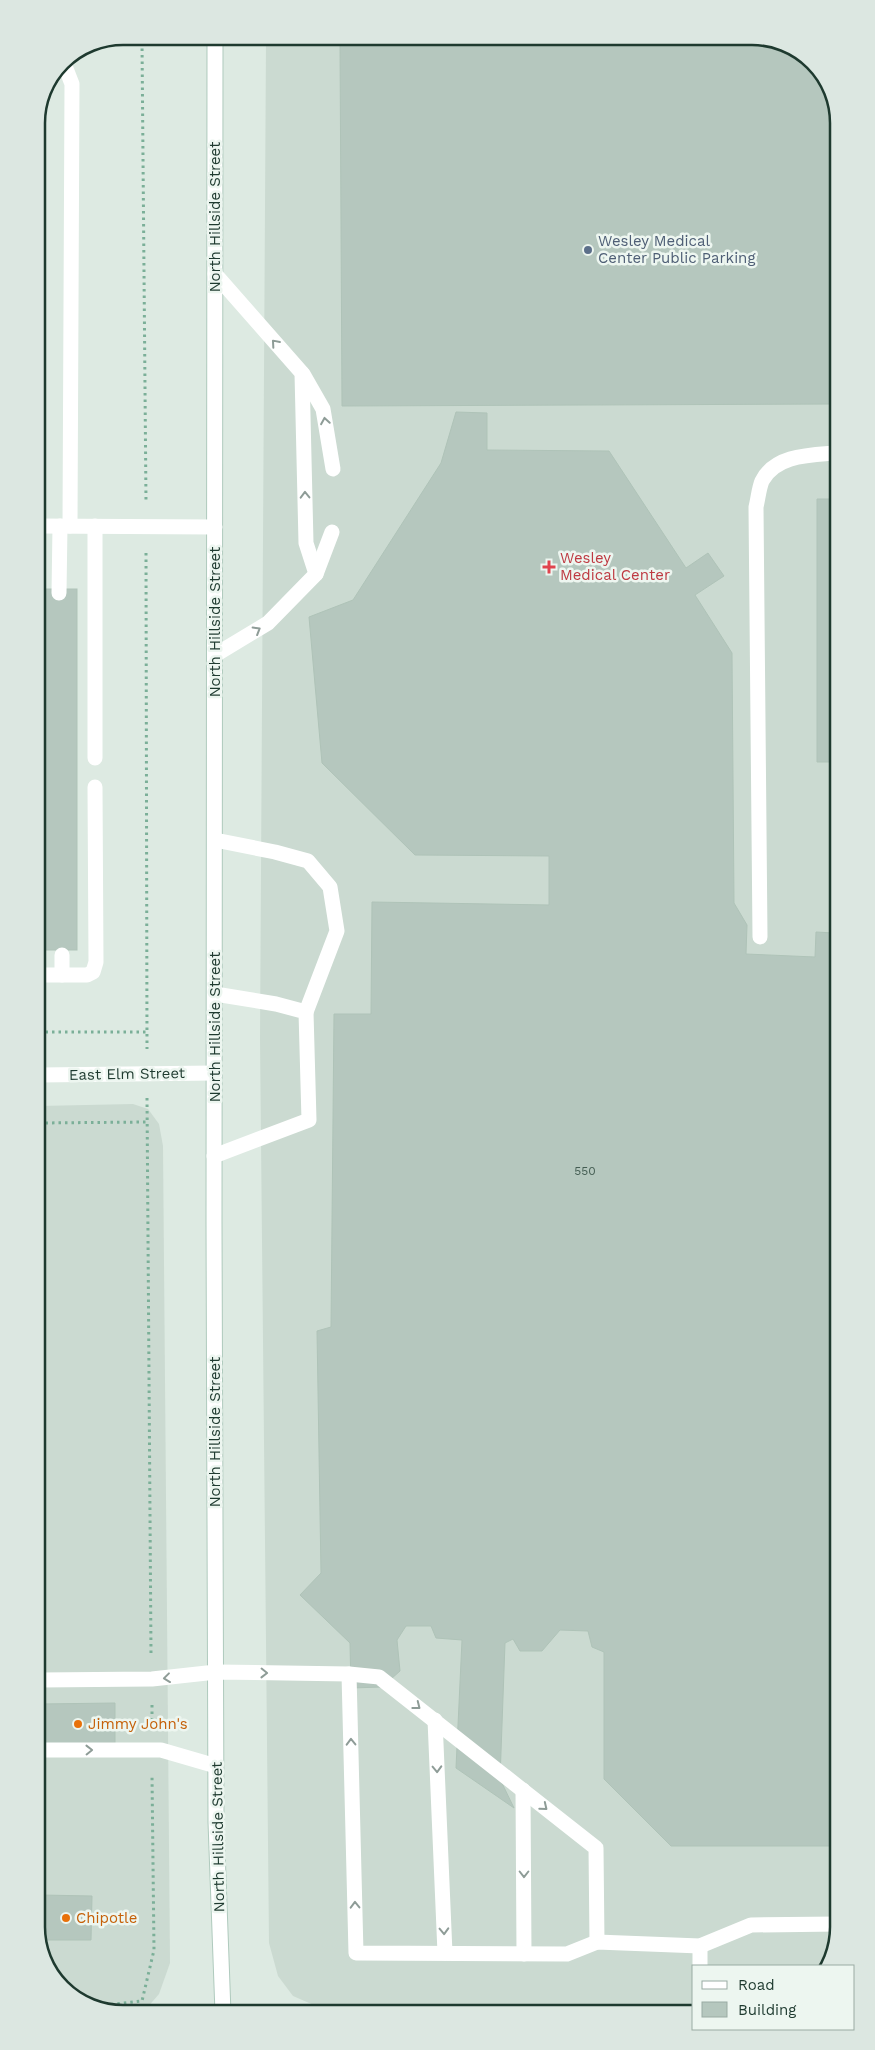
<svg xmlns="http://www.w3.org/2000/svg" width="875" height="2050" viewBox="0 0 875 2050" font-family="'Work Sans',sans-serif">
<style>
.built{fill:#cbdad1}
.building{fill:#b5c7be;stroke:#afc3b8}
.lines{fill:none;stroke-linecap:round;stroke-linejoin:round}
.secondary-casing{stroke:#afcabd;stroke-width:17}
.path{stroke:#7baf98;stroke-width:3;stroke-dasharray:2.5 4;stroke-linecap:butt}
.lane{stroke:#fff;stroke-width:15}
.street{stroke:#fff;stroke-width:15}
.secondary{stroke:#fff;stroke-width:15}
.oneway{stroke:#8e9c97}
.service-dot{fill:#5c6f8a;stroke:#edf6f0;stroke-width:2}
.health-dot{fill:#e0444e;stroke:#edf6f0;stroke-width:2}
.food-dot{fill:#e8710a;stroke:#edf6f0;stroke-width:2}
.labels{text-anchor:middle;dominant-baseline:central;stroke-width:5;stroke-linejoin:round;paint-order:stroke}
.number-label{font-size:12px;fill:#445d53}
.street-label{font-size:15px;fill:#1e3a2f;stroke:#edf6f0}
.service-label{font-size:15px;fill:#4e5e75;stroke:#edf6f0;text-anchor:start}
.health-label{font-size:15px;fill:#be3a42;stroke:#edf6f0;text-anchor:start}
.food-label{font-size:15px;fill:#c56008;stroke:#edf6f0;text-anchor:start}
.rim{fill:none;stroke:#1e3a2f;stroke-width:2.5}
</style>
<rect width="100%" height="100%" fill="#ddeae2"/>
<g class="built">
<path d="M757 36 805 54 834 96 839 1927 825 1966H694V2007L343 2012 316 2006 293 1996 278 1976 269 1943 260 1039 266 41Z"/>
<path d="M133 1104 148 1109 159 1124 163 1146 170 1963 159 1994 146 2009 136 2013 118 2014 70 1996 41 1954 39 1106Z"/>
</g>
<g class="building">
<path d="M757 36 805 54 834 96 835 404 342 406 340 40Z"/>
<path d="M456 412 487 413V450L609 451 686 568 708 553 724 576 695 595 732 653 734 903 747 925 746 954 815 957 816 932 834 933 836 900 839 1846H671L604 1779V1652L592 1647 588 1631 560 1630 542 1651H520L513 1639 505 1643 500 1779 514 1808 456 1768 462 1640 436 1638 431 1626H406L397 1640 400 1671 382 1687 351 1688 350 1643 300 1595 321 1573 317 1331 331 1327 334 1014H371L372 902 549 905V856L415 855 322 763 309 617 353 600 441 463Z"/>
<path d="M817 499H835L836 762H817Z"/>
<rect x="38" y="589" width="39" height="361"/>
<path d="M115 1703V1743L40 1744V1704Z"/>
<path d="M41 1895 92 1896 91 1940H41Z"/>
</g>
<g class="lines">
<defs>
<path id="secondary" d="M215 42 214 1221 216 1822 223 2013"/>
</defs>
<use href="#secondary" class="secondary-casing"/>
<g class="path">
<path d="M142 42 146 502"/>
<path d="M146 553 147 1049"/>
<path d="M39 1032H147"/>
<path d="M147 1098 151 1654"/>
<path d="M39 1123 147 1122"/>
<path d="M152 1705V1724"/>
<path d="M98 2006 142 2001 154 1950 152 1775"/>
</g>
<g class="lane">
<path d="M61 63 65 66 72 84 70 526"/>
<path d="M215 274 302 373 306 543 316 574 268 623 215 655"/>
<path d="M303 374 323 409 333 469"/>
<path d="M37 526 215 527"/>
<path d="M95 526V758"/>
<path d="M316 574 332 532"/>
<path d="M59 593 60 526"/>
<path d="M215 840 275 852 308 861 330 887 337 931 306 1012"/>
<path d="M760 937 756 507C758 499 759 488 762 481 775 455 810 455 835 453"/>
<path d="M62 955V975"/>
<path d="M38 975H87L93 972 96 962 95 787"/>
<path d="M214 1156 309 1120 306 1012 276 1004 215 994"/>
<path d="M349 1674 356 1953 567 1954 597 1942 700 1946 751 1925 839 1924"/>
<path d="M40 1680 152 1679 216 1672 349 1674 379 1677 596 1848 597 1942"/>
<path d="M435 1720 445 1953"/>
<path d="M40 1750H161L216 1766"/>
<path d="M523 1790 524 1954"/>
<path d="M700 1946V1966"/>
</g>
<path class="street" d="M39 1075 215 1073"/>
<use href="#secondary" class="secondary"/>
</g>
<defs><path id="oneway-chevron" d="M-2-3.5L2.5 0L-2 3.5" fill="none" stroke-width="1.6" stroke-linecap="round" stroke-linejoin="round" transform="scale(1.25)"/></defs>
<g class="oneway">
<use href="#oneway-chevron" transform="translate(275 343) rotate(-131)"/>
<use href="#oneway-chevron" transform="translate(325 421) rotate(-99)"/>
<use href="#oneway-chevron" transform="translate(305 495) rotate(-91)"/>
<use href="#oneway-chevron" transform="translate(257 630) rotate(-31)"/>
<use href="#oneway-chevron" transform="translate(264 1673) rotate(1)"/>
<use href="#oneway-chevron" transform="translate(167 1678) rotate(173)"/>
<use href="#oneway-chevron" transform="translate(417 1706) rotate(38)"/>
<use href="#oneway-chevron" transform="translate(351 1742) rotate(-91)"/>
<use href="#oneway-chevron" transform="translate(89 1750) rotate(-1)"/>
<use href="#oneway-chevron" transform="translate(437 1769) rotate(88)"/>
<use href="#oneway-chevron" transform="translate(544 1807) rotate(39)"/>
<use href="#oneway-chevron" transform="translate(524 1874) rotate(90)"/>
<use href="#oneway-chevron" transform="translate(355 1905) rotate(-91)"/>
<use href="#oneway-chevron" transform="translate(444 1931) rotate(88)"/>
</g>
<circle class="service-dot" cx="588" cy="250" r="5"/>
<path class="health-dot" d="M546.5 559.5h5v5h5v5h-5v5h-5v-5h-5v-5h5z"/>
<g class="food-dot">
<circle cx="78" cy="1724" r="5"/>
<circle cx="66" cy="1918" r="5"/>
</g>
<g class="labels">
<g class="number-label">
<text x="585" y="1171">550</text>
</g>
<g class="street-label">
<text transform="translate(215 217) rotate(-90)">North Hillside Street</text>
<text transform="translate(215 622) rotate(-90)">North Hillside Street</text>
<text transform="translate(215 1027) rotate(-90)">North Hillside Street</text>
<text transform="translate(127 1074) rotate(-1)">East Elm Street</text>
<text transform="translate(215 1432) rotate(-90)">North Hillside Street</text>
<text transform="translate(218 1837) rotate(-91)">North Hillside Street</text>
</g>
<g class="service-label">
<text x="598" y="241">Wesley Medical<tspan x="598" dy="17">Center Public Parking</tspan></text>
</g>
<g class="health-label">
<text x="560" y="558">Wesley<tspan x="560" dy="17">Medical Center</tspan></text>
</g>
<g class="food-label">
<text x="88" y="1724">Jimmy John's</text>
<text x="76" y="1918">Chipotle</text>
</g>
</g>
<path d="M0 0H875V2050H0ZM123 45H752A78 78 0 0 1 830 123V1927A78 78 0 0 1 752 2005H123A78 78 0 0 1 45 1927V123A78 78 0 0 1 123 45Z" fill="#dce7e1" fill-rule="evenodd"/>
<path class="rim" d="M123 45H752A78 78 0 0 1 830 123V1927A78 78 0 0 1 752 2005H123A78 78 0 0 1 45 1927V123A78 78 0 0 1 123 45Z"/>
<rect x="692" y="1965" width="162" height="65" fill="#edf6f0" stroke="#9aaba3"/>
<rect x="702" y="1981" width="25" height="8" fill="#ffffff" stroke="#9aaba3"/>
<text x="738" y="1990" font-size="15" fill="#1e3a2f">Road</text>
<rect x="702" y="2002" width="25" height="15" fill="#b5c7be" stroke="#9aaba3"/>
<text x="738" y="2015" font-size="15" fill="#1e3a2f">Building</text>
</svg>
